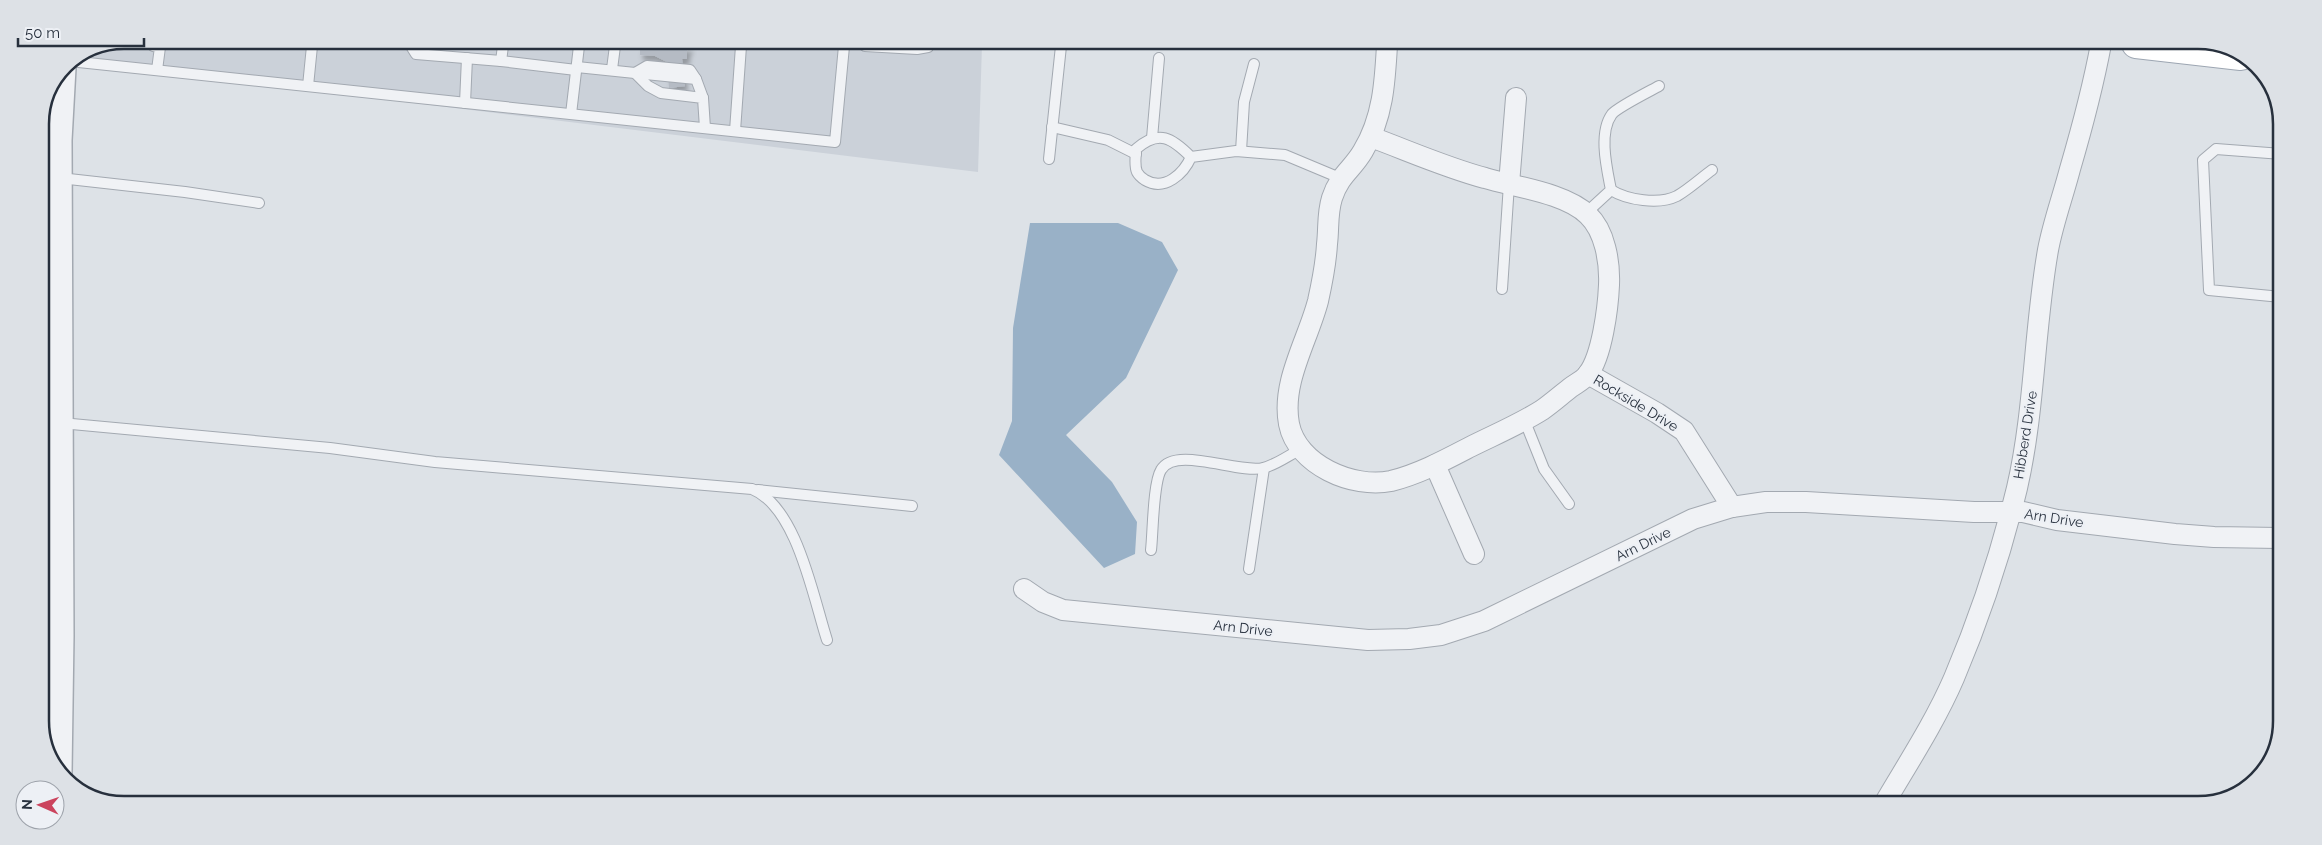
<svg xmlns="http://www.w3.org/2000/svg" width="2322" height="845" viewBox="0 0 2322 845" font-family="Raleway,sans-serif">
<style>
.built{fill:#cbd1d9}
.water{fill:#99b1c7}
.building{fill:#b5bbc4;filter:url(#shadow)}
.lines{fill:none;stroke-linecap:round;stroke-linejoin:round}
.service-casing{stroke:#a3a9b1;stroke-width:12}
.minor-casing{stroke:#a3a9b1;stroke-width:22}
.tertiary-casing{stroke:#a3a9b1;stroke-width:28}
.primary-casing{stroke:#9da6b2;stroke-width:30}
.service{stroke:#f0f2f5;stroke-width:10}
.minor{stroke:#f0f2f5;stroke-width:20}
.tertiary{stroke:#f0f2f5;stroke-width:25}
.primary{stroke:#fff;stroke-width:28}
.labels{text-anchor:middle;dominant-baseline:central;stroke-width:4.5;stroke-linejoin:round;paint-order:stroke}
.street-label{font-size:14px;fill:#27303d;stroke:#edf0f5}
.rim{fill:none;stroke:#27303d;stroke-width:2.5}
</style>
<defs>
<filter id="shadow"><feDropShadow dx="3" dy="5.5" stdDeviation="2.5" flood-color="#0004"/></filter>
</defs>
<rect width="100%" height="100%" fill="#dde2e7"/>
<g class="built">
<path d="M982 45 978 172 69 61 92 46Z"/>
<path d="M63 67 61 636 40 635V118Z"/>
</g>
<path class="water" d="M1030 223H1118L1162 242 1178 270 1126 378 1066 435 1112 482 1137 522 1135 554 1104 568 999 455 1012 421 1013 328Z"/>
<path class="building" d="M640 46H691L687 51V59H682L685 86 669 88 667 62 655 56 640 55Z"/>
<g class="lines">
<defs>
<g id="service">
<path d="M153 46 160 47 157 70"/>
<path d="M411 46 416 54 501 61 576 70"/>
<path d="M865 46 917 49 928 47V46"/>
<path d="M69 61 835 142 844 46"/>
<path d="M501 61 503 46"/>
<path d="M577 67 635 73 648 86 661 93 703 98 705 128"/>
<path d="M612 69 615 46"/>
<path d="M635 73 696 79 703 98"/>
<path d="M635 73 647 66 690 70 696 79"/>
<path d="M308 86 312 46"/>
<path d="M465 103 467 58"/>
<path d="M571 114 579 46"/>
<path d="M1052 127 1108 140 1136 154"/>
<path d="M735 131 741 46"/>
<path d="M1152 138 1159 58"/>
<path d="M1241 151 1244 102 1254 64"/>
<path d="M1191 157C1172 138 1159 129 1136 149 1136 156 1134 165 1137 172 1139 176 1142 178 1145 180 1165 192 1184 173 1191 157L1236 151 1285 155 1340 178"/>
<path d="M1049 159 1061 46"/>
<path d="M60 178 185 192 259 203"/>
<path d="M1611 190C1627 200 1659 205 1677 196 1689 189 1701 178 1712 170"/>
<path d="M1586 213 1611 190C1607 169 1598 133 1612 114 1618 107 1650 91 1659 86"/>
<path d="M1502 289 1509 184"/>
<path d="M2281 297 2209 290 2203 160 2216 149 2282 154"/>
<path d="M1524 419 1544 469 1569 504"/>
<path d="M61 423 330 448 435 462 752 489C797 507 813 597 827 640"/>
<path d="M758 490 912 506"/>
<path d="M1151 550C1153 533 1153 483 1161 470 1175 445 1238 474 1263 468 1276 465 1289 455 1301 449"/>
<path d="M40 564H60"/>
<path d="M1249 569 1264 468"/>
</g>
<g id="minor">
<path d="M1371 137C1409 151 1447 168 1485 178 1515 187 1566 193 1588 215 1605 231 1610 262 1609 285 1608 308 1602 356 1588 374 1584 380 1575 384 1570 388 1561 395 1552 403 1542 410 1520 424 1494 435 1470 447 1445 460 1419 474 1391 481 1353 489 1297 465 1289 424 1281 382 1308 340 1318 301 1322 283 1326 262 1327 244 1329 228 1327 214 1332 198 1340 174 1352 170 1363 151 1383 118 1385 82 1387 45"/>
<path d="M1509 184 1516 98"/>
<path d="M1588 374 1657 413 1684 431 1732 507"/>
<path d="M1435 465 1474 554"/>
<path d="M1024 589 1043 602 1063 610 1368 640 1409 639 1441 635 1484 621 1693 519 1732 507 1766 502H1806L1974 512H2023L2057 520 2175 534 2214 537 2279 538"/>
<path d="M1884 804C1908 763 1935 722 1954 678 1980 617 2001 553 2017 488 2035 410 2034 329 2048 250 2053 223 2063 196 2070 169 2082 128 2093 87 2101 44"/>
</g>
<path id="tertiary" d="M59 773 61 636 59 140 63 68"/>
<path id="primary" d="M2136 44 2241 56"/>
</defs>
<use href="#service" class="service-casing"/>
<use href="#minor" class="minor-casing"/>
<use href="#tertiary" class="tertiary-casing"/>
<use href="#primary" class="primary-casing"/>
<use href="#service" class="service"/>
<use href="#minor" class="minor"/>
<use href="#tertiary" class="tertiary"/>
<use href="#primary" class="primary"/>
</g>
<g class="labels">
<g class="street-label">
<text transform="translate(1636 403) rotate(31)">Rockside Drive</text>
<text transform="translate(2025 435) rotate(-81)">Hibberd Drive</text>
<text transform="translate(2054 518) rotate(9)">Arn Drive</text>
<text transform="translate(1643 544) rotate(-26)">Arn Drive</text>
<text transform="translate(1243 628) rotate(6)">Arn Drive</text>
</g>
</g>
<path d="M0 0H2322V845H0ZM124 49H2198A75 75 0 0 1 2273 124V721A75 75 0 0 1 2198 796H124A75 75 0 0 1 49 721V124A75 75 0 0 1 124 49Z" fill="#dde1e6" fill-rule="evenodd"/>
<path class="rim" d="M124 49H2198A75 75 0 0 1 2273 124V721A75 75 0 0 1 2198 796H124A75 75 0 0 1 49 721V124A75 75 0 0 1 124 49Z"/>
<g transform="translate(40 805) rotate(272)"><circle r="24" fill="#edf0f5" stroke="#9ea3ab"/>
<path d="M0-4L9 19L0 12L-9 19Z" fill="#cb435d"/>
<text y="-8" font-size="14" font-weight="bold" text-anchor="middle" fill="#27303d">N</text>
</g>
<path d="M18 38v8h126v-8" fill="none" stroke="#27303d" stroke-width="2.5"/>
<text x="25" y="38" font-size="15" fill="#27303d" stroke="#edf0f5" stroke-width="4" paint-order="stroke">50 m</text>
</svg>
